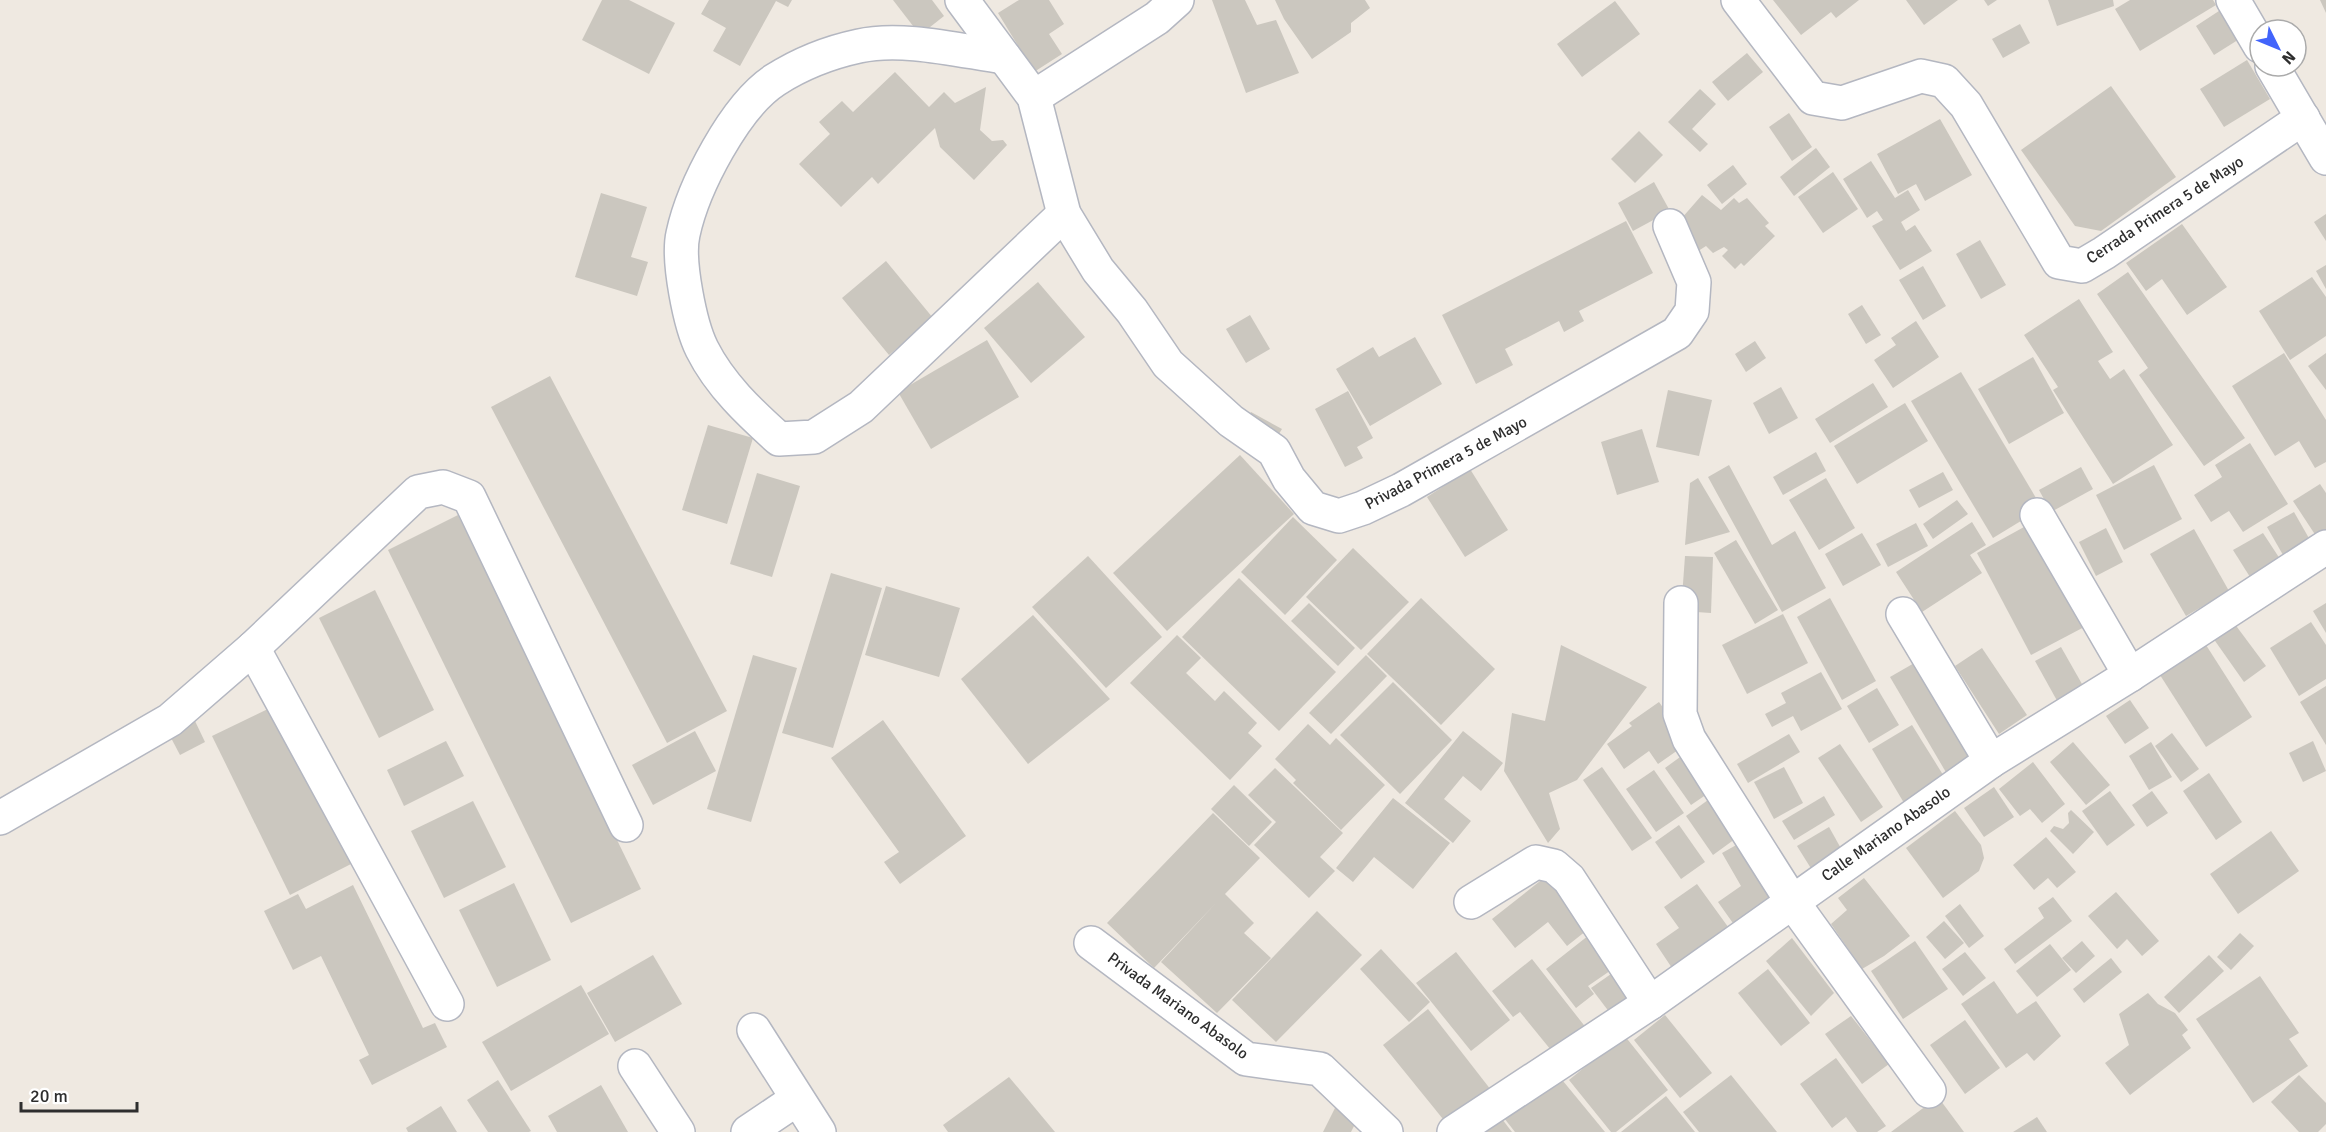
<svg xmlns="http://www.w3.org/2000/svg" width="2326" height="1132" viewBox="0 0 2326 1132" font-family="Signika,sans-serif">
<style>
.building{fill:#cbc7bf}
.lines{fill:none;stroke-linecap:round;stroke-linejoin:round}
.minor-casing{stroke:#b4b7c1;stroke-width:36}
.minor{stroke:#fff;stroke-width:33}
.labels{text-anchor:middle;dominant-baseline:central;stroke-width:6;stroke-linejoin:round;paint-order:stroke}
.street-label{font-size:16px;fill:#2e2e2e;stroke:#fff}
</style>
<rect width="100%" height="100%" fill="#efe9e1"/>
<g class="building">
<path d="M602 0H629L675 23 649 74 582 40Z"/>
<path d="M709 0H792L788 7 776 1 740 66 713 51 726 28 701 14Z"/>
<path d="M893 0H932L944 16 920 35Z"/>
<path d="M1019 0H1049L1064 24 1049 34 1062 54 1034 72 998 13Z"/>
<path d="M1212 0H1245L1257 25 1276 20 1299 73 1246 93Z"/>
<path d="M1275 0H1365L1370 8 1351 23V32L1312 59 1284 19Z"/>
<path d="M1773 0H1859L1836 18 1831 12 1801 35Z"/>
<path d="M1906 0H1958L1924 25Z"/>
<path d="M1984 0H1997L1988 6Z"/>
<path d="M2048 0H2113L2114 6 2057 26Z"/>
<path d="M2130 0H2213L2216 5 2140 51 2115 9Z"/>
<path d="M2320 0H2326V13Z"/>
<path d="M1615 1 1640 34 1582 77 1557 44Z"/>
<path d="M2222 9 2241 38 2214 55 2196 26Z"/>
<path d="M2020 24 2030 43 2003 58 1992 39Z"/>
<path d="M1747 53 1763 72 1728 101 1712 82Z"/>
<path d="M2247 60 2270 99 2224 127 2200 89Z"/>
<path d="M895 72 929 107 944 92 955 103 986 87 980 130 992 141 1003 140 1007 145 974 180 940 147 935 128 878 184 872 177 841 207 799 164 830 134 819 122 842 101 853 112Z"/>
<path d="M2111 86 2176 177 2101 231 2075 226 2021 150Z"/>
<path d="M1700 89 1716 104 1692 129 1708 144 1700 152 1668 122Z"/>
<path d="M1789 113 1812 147 1792 161 1769 127Z"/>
<path d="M1940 119 1972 175 1925 201 1916 184 1898 194 1877 154Z"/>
<path d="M1639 131 1663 155 1635 183 1611 159Z"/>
<path d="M1816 148 1830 167 1794 196 1780 177Z"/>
<path d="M1871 161 1895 198 1908 190 1920 210 1901 222 1906 231 1915 225 1932 251 1900 270 1872 226 1883 220 1877 211 1867 218 1843 179Z"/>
<path d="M1733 165 1747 184 1722 204 1707 185Z"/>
<path d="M1833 172 1858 209 1823 233 1798 197Z"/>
<path d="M1654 182 1670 211 1633 231 1618 203Z"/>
<path d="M601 193 647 207 631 257 648 262 637 296 575 277Z"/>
<path d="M1702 195 1721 210 1734 198 1739 203 1747 198 1769 223 1765 226 1775 236 1744 266 1741 263 1735 269 1722 256 1728 250 1724 247 1713 253 1706 246 1692 255 1674 227Z"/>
<path d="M2326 214V241L2314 222Z"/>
<path d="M1626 221 1653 273 1579 311 1584 321 1564 332 1559 321 1505 349 1513 365 1476 384 1442 315Z"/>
<path d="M2182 224 2227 287 2187 315 2162 279 2146 291 2126 263Z"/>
<path d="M1980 240 2006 285 1981 299 1956 254Z"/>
<path d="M886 261 933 318 889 355 842 298Z"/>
<path d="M2326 265V289L2316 271Z"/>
<path d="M1923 266 1946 306 1923 320 1899 280Z"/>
<path d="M2128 272 2245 438 2204 466 2139 375 2148 368 2097 294Z"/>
<path d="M2312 277 2326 297V336L2290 360 2259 311Z"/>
<path d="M1038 282 1085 337 1031 383 984 328Z"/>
<path d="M2079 299 2113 352 2098 361 2110 379 2124 369 2173 445 2113 484 2053 390 2058 387 2024 335Z"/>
<path d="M1862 305 1881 335 1866 344 1848 314Z"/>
<path d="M1250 315 1270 349 1246 363 1226 329Z"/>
<path d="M1916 321 1939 357 1893 388 1874 360 1896 345 1891 338Z"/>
<path d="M1415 337 1442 384 1370 426 1336 369 1373 347 1379 357Z"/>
<path d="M987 340 1019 397 931 449 898 392Z"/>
<path d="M1755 341 1766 358 1746 372 1735 354Z"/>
<path d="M2284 353 2326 420V462L2315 468 2299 441 2275 456 2232 386Z"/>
<path d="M2326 353V390L2308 366Z"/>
<path d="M2033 357 2064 413 2009 444 1978 389Z"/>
<path d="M1961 372 2042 508 1993 538 1911 401Z"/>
<path d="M550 376 727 711 667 743 491 407Z"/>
<path d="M1873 383 1888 407 1830 443 1815 419Z"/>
<path d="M1781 387 1798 418 1769 434 1753 403Z"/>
<path d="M1668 390 1712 400 1699 456 1656 447Z"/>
<path d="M1348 391 1373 438 1357 447 1363 458 1345 467 1315 409Z"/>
<path d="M1905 403 1928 441 1857 484 1834 446Z"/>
<path d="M1251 412 1282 429 1274 442 1243 425Z"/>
<path d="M708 425 753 438 727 524 682 510Z"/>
<path d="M1642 429 1659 482 1617 495 1601 442Z"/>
<path d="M2250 443 2288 504 2243 532 2229 511 2211 522 2194 495 2222 477 2215 465Z"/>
<path d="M1816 452 1826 471 1783 495 1773 477Z"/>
<path d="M1240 455 1294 514 1167 631 1113 573Z"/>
<path d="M1729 465 1772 545 1795 531 1826 588 1782 612 1708 477Z"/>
<path d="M2154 465 2182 519 2124 550 2096 495Z"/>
<path d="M2081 467 2093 489 2051 512 2039 490Z"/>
<path d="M1470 469 1508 530 1465 557 1427 497Z"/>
<path d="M1943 472 1953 490 1919 508 1909 490Z"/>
<path d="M757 473 800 486 772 577 730 564Z"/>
<path d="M1698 478 1730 532 1685 545 1690 483Z"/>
<path d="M1826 478 1855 528 1819 550 1789 500Z"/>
<path d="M2320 484 2326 493V530L2316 536 2293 501Z"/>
<path d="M1957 500 1968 514 1933 539 1923 524Z"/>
<path d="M2294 512 2310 540 2283 555 2267 527Z"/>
<path d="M458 515 641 889 571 923 388 550Z"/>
<path d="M1293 517 1337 560 1285 615 1241 572Z"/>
<path d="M1972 522 1986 545 1970 555 1982 573 1922 612 1896 572Z"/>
<path d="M2033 522 2088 625 2031 655 1977 553Z"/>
<path d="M1916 523 1928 546 1888 567 1876 544Z"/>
<path d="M2106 528 2123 562 2096 576 2079 542Z"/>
<path d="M2194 529 2229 591 2186 616 2150 554Z"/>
<path d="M1862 533 1881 565 1843 586 1825 554Z"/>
<path d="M2263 533 2280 559 2250 577 2233 550Z"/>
<path d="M1736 540 1778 610 1755 624 1714 553Z"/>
<path d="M1353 548 1409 602 1361 650 1306 597Z"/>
<path d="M1088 556 1162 637 1106 688 1032 607Z"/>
<path d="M1685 556 1713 557 1711 613 1681 611Z"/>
<path d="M831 573 882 588 833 748 782 733Z"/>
<path d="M1239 578 1336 672 1279 731 1182 637Z"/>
<path d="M886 586 960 608 939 677 865 655Z"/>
<path d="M375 590 434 710 379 738 319 618Z"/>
<path d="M1421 598 1495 669 1441 725 1367 654Z"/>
<path d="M1830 598 1876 681 1842 700 1797 617Z"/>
<path d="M1309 603 1355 648 1338 666 1291 621Z"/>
<path d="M2326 603V633L2313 611Z"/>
<path d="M1783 614 1808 663 1747 694 1722 645Z"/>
<path d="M1033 615 1110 699 1028 764 961 679Z"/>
<path d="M2311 622 2326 645V679L2299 696 2270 648Z"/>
<path d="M2234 623 2266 666 2244 682 2213 638Z"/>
<path d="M1177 635 1201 658 1186 673 1215 701 1224 691 1257 723 1248 733 1262 746 1230 780 1130 683Z"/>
<path d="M1561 645 1647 687 1577 780 1549 793 1560 829 1548 843 1504 771 1512 713 1545 721Z"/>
<path d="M2206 645 2252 717 2206 747 2160 675Z"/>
<path d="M2061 647 2086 691 2060 706 2035 661Z"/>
<path d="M1982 648 2027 715 1999 734 1955 666Z"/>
<path d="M753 655 797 668 751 822 707 809Z"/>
<path d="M1366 655 1387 676 1331 734 1309 713Z"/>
<path d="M1923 658 1979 754 1947 774 1890 677Z"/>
<path d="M1821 672 1842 709 1801 731 1793 716 1772 727 1765 714 1786 703 1781 693Z"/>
<path d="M1393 682 1452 740 1400 794 1340 735Z"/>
<path d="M2326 686V745L2300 702Z"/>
<path d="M1877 688 1899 725 1869 743 1847 706Z"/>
<path d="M2130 700 2149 728 2125 744 2106 716Z"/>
<path d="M1659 702 1688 743 1658 764 1649 751 1624 769 1607 744 1632 726 1629 723Z"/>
<path d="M274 706 351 864 290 895 212 736Z"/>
<path d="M883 720 966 836 900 884 884 862 899 852 831 758Z"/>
<path d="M195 721 205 742 180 755 169 734Z"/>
<path d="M1308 724 1330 745 1336 738 1385 785 1341 830 1293 783 1296 780 1275 759Z"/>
<path d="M1912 725 1945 778 1904 803 1872 749Z"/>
<path d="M695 731 716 771 653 805 632 765Z"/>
<path d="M1463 731 1503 763 1481 791 1463 776 1444 799 1471 821 1453 843 1405 803Z"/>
<path d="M2172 733 2199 769 2181 782 2155 746Z"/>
<path d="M1789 734 1800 752 1748 783 1737 764Z"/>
<path d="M446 741 464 776 404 806 387 770Z"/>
<path d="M2313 741 2326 771 2303 782 2289 753Z"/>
<path d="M2073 742 2110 785 2086 805 2050 762Z"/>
<path d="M2151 742 2172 777 2149 790 2129 756Z"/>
<path d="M1840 744 1883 807 1861 822 1818 758Z"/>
<path d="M1687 752 1713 790 1691 805 1665 768Z"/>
<path d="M2033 762 2065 804 2042 823 2030 809 2020 816 1999 789Z"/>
<path d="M1602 767 1652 838 1632 851 1583 780Z"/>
<path d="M1784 767 1803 803 1774 819 1754 782Z"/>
<path d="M1275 768 1343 833 1320 857 1335 871 1309 898 1254 845 1276 822 1248 795Z"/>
<path d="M1654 770 1684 813 1656 832 1626 789Z"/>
<path d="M2209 773 2242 822 2216 840 2183 791Z"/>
<path d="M1234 785 1272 822 1249 846 1211 809Z"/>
<path d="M1994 787 2014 817 1984 837 1964 808Z"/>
<path d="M2110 791 2135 825 2107 846 2082 811Z"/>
<path d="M2152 791 2168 813 2147 827 2132 805Z"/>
<path d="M1824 796 1835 815 1794 840 1782 821Z"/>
<path d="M1393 798 1450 843 1413 889 1374 857 1353 882 1336 868Z"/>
<path d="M1708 800 1735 839 1713 855 1686 816Z"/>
<path d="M473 801 506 867 444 898 411 831Z"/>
<path d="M2071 810 2094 832 2073 854 2050 831 2054 826 2063 829 2069 823 2068 813Z"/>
<path d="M1955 811 1981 845 1984 858 1979 871 1943 898 1906 848Z"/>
<path d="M1213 813 1260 858 1225 894 1254 923 1244 933 1271 958 1217 1013 1161 962 1216 903 1154 968 1107 923Z"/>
<path d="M1679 825 1705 862 1681 879 1655 842Z"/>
<path d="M1829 827 1843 852 1812 870 1797 846Z"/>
<path d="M2271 831 2299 871 2238 914 2210 874Z"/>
<path d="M2046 837 2076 872 2057 888 2048 878 2034 890 2013 865Z"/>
<path d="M1747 839 1779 896 1735 926 1718 902 1741 886 1722 853Z"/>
<path d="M1554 870 1596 923 1567 946 1548 922 1515 948 1492 919Z"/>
<path d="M1864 878 1910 936 1884 956 1862 969 1831 924 1847 910 1838 898Z"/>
<path d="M514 883 551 960 497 987 459 910Z"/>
<path d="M1697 884 1731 931 1674 971 1656 944 1679 928 1664 907Z"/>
<path d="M353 885 423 1028 435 1023 447 1047 372 1085 359 1060 369 1055 321 956 293 970 264 911 298 894 306 909Z"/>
<path d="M2116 892 2159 941 2142 956 2127 939 2117 949 2088 916Z"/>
<path d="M2053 897 2072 921 2015 964 2004 949 2044 918 2038 908Z"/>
<path d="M1960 904 1984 936 1969 948 1945 916Z"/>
<path d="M1317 911 1362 955 1276 1042 1232 1000Z"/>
<path d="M1944 921 1964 943 1945 959 1926 937Z"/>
<path d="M1598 928 1620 964 1588 986 1594 994 1576 1008 1546 969Z"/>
<path d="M2240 933 2254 946 2231 970 2217 957Z"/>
<path d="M1792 938 1834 993 1811 1016 1766 961Z"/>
<path d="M1915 941 1948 989 1903 1019 1871 971Z"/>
<path d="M2082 941 2095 956 2076 973 2062 958Z"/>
<path d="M2050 944 2071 970 2037 997 2016 971Z"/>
<path d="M1381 949 1430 1002 1409 1022 1360 969Z"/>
<path d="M1456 952 1510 1020 1471 1051 1416 983Z"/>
<path d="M1965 952 1986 978 1963 996 1942 969Z"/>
<path d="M653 955 682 1004 615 1042 587 993Z"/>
<path d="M2209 955 2224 971 2179 1013 2164 997Z"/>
<path d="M2111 958 2122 972 2084 1003 2073 989Z"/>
<path d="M1532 959 1587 1029 1555 1055 1520 1012 1513 1017 1492 991Z"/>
<path d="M1621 967 1642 995 1613 1017 1591 988Z"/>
<path d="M1768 969 1810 1023 1781 1046 1738 993Z"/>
<path d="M2260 976 2299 1033 2289 1039 2308 1066 2253 1103 2196 1019Z"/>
<path d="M1994 981 2017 1014 2036 1001 2061 1036 2034 1061 2027 1053 2006 1068 1961 1004Z"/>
<path d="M581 985 609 1034 511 1091 482 1042Z"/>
<path d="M2148 993 2158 1004 2175 1013 2188 1030 2182 1035 2191 1048 2130 1095 2105 1063 2129 1045 2119 1014Z"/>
<path d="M1428 1009 1491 1090 1447 1124 1383 1045Z"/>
<path d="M1665 1015 1712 1073 1680 1098 1634 1040Z"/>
<path d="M1851 1016 1889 1064 1862 1084 1825 1034Z"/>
<path d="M1965 1020 2000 1068 1965 1094 1930 1045Z"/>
<path d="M1624 1035 1668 1090 1616 1132H1611L1569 1080Z"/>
<path d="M1836 1058 1886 1126 1877 1132H1857L1846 1117 1832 1128 1800 1084Z"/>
<path d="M1731 1075 1777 1132H1699L1683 1112Z"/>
<path d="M2299 1075 2326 1103V1124L2318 1132H2299L2271 1102Z"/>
<path d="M1009 1077 1055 1132H948L943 1125Z"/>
<path d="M498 1080 531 1131 529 1132H488L467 1100Z"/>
<path d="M1563 1081 1605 1132H1515L1504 1118Z"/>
<path d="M601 1085 628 1132H557L548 1116Z"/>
<path d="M1666 1096 1695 1132H1621Z"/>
<path d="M1938 1097 1964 1132H1891Z"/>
<path d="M1340 1098 1362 1110 1351 1132H1323Z"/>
<path d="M441 1106 457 1132H408L406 1128Z"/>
<path d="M2037 1117 2047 1132H2013Z"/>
<path d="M1502 1119 1512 1132H1485Z"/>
</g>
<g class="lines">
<defs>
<g id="minor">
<path d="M962 0 1034 97 1064 214 1098 270 1132 311 1168 364 1231 421 1274 451 1289 479 1313 508 1339 516 1363 508 1401 490 1677 333 1692 311 1694 282 1670 226"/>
<path d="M1738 0 1813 98 1842 103 1921 76 1944 81 1966 105 2059 262 2082 266 2104 253 2303 118"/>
<path d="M2233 0 2260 46"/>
<path d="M1004 57C961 51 902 36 859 46 831 52 800 64 775 80 735 106 693 187 683 234 677 260 690 325 702 349 720 385 750 413 779 439L814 437 861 407 1064 214"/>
<path d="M2272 66 2326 158"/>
<path d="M1034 97 1157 18 1177 0"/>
<path d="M2037 515 2130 675"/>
<path d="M1681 603 1680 714 1689 739 1791 900 1929 1091"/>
<path d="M1903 614 1991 761"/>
<path d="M253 648 447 1004"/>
<path d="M0 818 170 720 253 648 418 492 443 487 469 497 626 825"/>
<path d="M1471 902 1536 862 1554 866 1569 879 1650 1003"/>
<path d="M1091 943 1246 1059 1320 1069 1386 1132"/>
<path d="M754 1030 819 1132"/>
<path d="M635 1066 678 1132"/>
<path d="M748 1132 797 1099"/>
<path d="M1454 1132 1650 1003 1991 761 2130 675 2326 547"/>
</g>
</defs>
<use href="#minor" class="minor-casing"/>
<use href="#minor" class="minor"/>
</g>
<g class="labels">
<g class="street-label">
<text transform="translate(2165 210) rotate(-33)">Cerrada Primera 5 de Mayo</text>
<text transform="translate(1446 463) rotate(-28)">Privada Primera 5 de Mayo</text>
<text transform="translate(1886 834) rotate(-35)">Calle Mariano Abasolo</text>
<text transform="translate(1178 1006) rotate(36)">Privada Mariano Abasolo</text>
</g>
</g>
<g transform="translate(2278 48) rotate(133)"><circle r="28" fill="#ffffff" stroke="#ababab" stroke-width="1.5"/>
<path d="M0-4.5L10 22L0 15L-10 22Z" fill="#4264fb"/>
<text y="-9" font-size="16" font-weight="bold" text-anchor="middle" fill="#2e2e2e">N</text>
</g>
<path d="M21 1102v9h116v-9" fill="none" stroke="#2e2e2e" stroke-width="3"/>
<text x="30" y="1102" font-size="18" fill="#2e2e2e" stroke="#ffffff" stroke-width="4.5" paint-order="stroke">20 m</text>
</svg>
